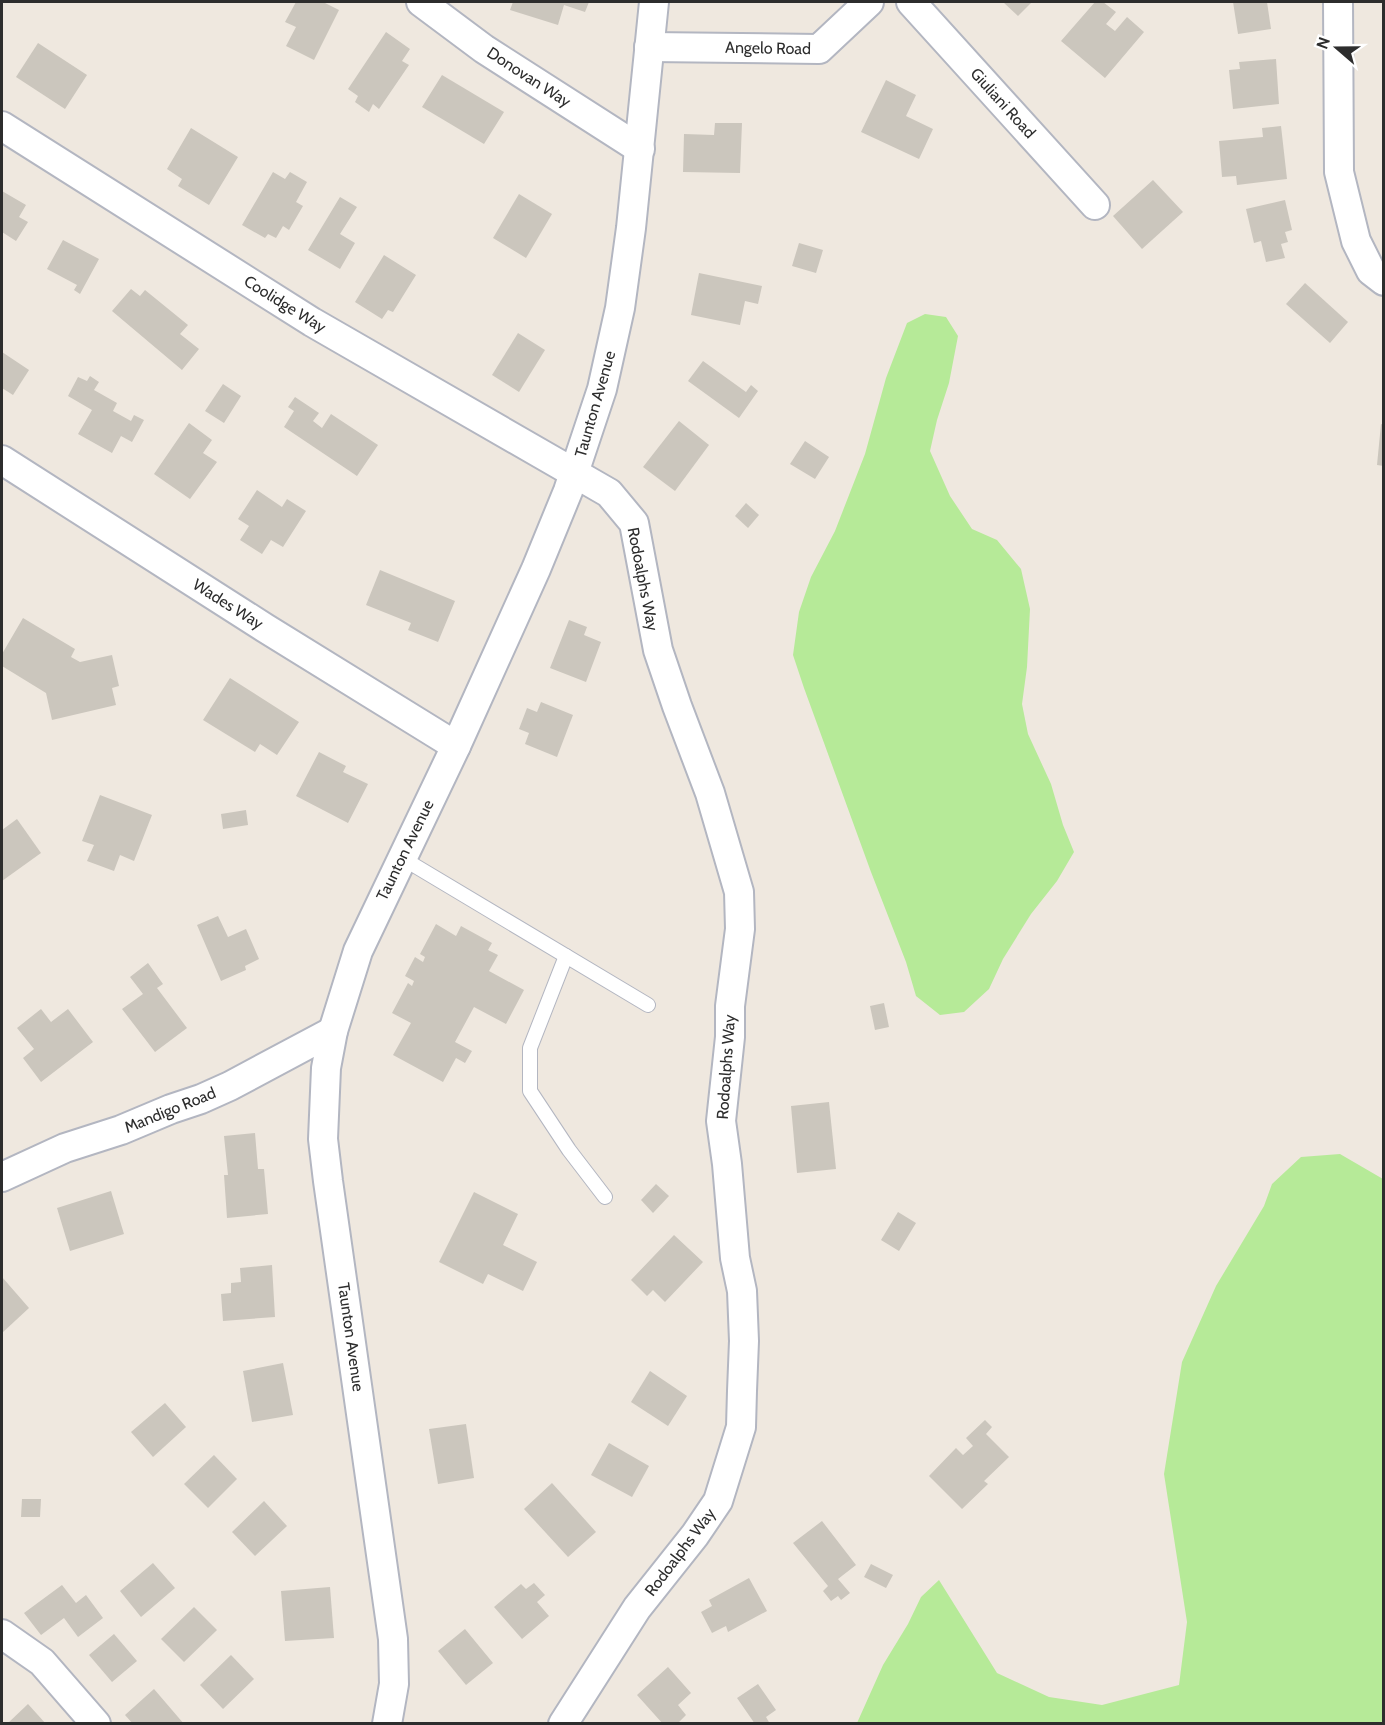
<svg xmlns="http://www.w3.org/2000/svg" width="1385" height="1725" viewBox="0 0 1385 1725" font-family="Cabin,sans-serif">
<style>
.green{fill:#b6ea98}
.building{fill:#cbc6bd}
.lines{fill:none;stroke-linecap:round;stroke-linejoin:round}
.lane-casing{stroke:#b3b6c1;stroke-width:16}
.street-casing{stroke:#b3b6c1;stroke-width:32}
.lane{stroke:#fff;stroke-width:14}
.street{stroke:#fff;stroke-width:28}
.labels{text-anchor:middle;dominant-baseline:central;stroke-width:4.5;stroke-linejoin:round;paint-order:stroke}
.street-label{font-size:16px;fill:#2d2d2d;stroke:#fff}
</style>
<rect width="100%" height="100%" fill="#efe8df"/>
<g class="green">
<path d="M925 314 946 317 958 336 949 383 937 420 930 451 950 496 972 529 997 540 1021 569 1030 609 1027 667 1022 704 1028 734 1051 784 1063 825 1074 852 1057 881 1031 914 1003 959 989 989 964 1012 940 1015 916 996 906 962 871 872 804 688 793 655 799 612 811 577 835 531 865 454 886 378 907 323Z"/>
<path d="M1340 1154 1383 1179V1723H857L883 1665 908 1624 921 1597 939 1580 997 1673 1049 1697 1102 1705 1179 1685 1187 1622 1164 1474 1182 1362 1216 1286 1264 1206 1272 1184 1301 1157Z"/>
</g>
<g class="building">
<path d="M296 2H323L339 10 314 60 286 46 296 27 285 22Z"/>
<path d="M513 2H589L585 12 564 5 558 25 510 10Z"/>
<path d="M1003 2H1032L1018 16Z"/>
<path d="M1095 2H1103L1116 12 1106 24 1115 31 1127 17 1144 32 1105 78 1061 41Z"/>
<path d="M1233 2H1267L1271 29 1238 34Z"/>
<path d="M386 32 410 49 402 61 409 65 379 109 373 104 369 112 355 102 358 96 348 89Z"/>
<path d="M38 43 87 75 65 109 16 77Z"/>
<path d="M1276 59 1279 104 1233 109 1229 70 1240 69 1239 62Z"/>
<path d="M442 75 504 112 484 144 422 107Z"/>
<path d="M886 80 916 95 906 116 933 129 919 159 861 132Z"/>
<path d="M715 123H742L740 173 683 172 684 134 714 135Z"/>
<path d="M1281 126 1287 179 1237 185 1236 176 1222 177 1219 141 1263 137 1262 128Z"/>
<path d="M191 128 238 157 209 205 178 186 182 179 167 169Z"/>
<path d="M273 172 285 179 290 172 307 182 296 202 303 206 289 230 283 226 276 238 268 234 265 238 242 225Z"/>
<path d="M1153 180 1183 212 1142 249 1113 216Z"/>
<path d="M2 191 26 205 19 217 28 222 16 241 2 232Z"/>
<path d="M519 194 552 214 526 258 493 238Z"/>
<path d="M340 197 357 207 340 234 355 243 340 269 308 250Z"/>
<path d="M1285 200 1292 230 1285 232 1288 242 1281 244 1285 258 1266 262 1261 241 1254 243 1246 209Z"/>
<path d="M63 240 99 259 80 294 74 290 77 285 47 269Z"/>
<path d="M799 243 823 250 816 273 792 266Z"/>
<path d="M384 255 416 275 393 312 388 310 382 319 355 302Z"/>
<path d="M699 273 762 286 758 304 745 301 740 325 691 315Z"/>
<path d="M1305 283 1348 322 1330 343 1286 304Z"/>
<path d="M131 289 140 296 145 290 188 325 180 334 199 349 182 370 112 311Z"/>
<path d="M518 333 545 350 519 392 492 375Z"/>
<path d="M2 352 29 370 13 395 2 388Z"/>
<path d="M703 361 746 392 751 385 758 391 739 418 688 381Z"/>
<path d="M90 376 99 382 94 390 117 403 113 411 131 421 134 415 144 420 132 442 121 436 112 453 78 434 92 410 68 396 78 377 87 381Z"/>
<path d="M223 384 241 396 224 423 205 411Z"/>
<path d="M295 397 319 413 313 421 322 428 331 414 378 445 357 476 284 427 294 411 288 407Z"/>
<path d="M679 421 709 445 675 491 643 467Z"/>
<path d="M189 423 212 440 203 453 217 462 190 499 154 474Z"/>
<path d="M1381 424 1384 425V466L1377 465Z"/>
<path d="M805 441 829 457 815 479 790 464Z"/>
<path d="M257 490 282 507 287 499 306 511 283 547 271 540 262 554 240 540 249 526 238 519Z"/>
<path d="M746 503 759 515 748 528 735 516Z"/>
<path d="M380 570 455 601 438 642 408 630 411 623 366 605Z"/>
<path d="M23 618 75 649 71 657 80 662 112 655 119 686 112 688 116 705 52 720 46 693 2 666V654Z"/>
<path d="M569 620 587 627 584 635 601 642 586 682 550 668Z"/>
<path d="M230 678 299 722 277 755 260 744 255 752 203 720Z"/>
<path d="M541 702 573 715 557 757 525 744 529 733 519 729 527 708 537 712Z"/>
<path d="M319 752 346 766 343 772 368 784 348 823 296 796Z"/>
<path d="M100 795 152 815 134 861 120 855 114 871 87 861 94 845 82 841Z"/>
<path d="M246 810 248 825 223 829 221 814Z"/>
<path d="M17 819 41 853 2 881V830Z"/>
<path d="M218 916 228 937 246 929 259 959 245 966 246 970 221 981 197 925Z"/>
<path d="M436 924 456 936 461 926 492 943 488 950 498 955 489 971 524 990 506 1024 474 1007 455 1042 472 1051 465 1063 456 1058 443 1082 393 1055 411 1023 392 1013 408 983 412 986 414 981 405 976 415 957 423 962 425 957 420 954Z"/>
<path d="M148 963 163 984 157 988 187 1028 155 1052 122 1009 143 994 130 977Z"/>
<path d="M884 1003 889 1027 875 1030 870 1006Z"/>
<path d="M41 1009 51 1022 68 1009 93 1042 41 1082 23 1058 34 1049 17 1028Z"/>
<path d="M829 1102 836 1169 797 1173 791 1106Z"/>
<path d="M255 1133 258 1169H264L268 1214 227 1218 224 1175H228L224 1136Z"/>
<path d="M656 1184 669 1196 653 1213 641 1200Z"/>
<path d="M111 1191 124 1234 70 1251 57 1208Z"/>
<path d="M474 1192 518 1214 503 1245 537 1262 523 1291 488 1274 483 1284 439 1262Z"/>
<path d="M898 1212 916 1223 899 1251 881 1240Z"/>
<path d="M674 1235 703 1262 665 1302 653 1290 647 1296 631 1280Z"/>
<path d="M272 1265 275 1317 223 1321 221 1294 231 1293V1283L241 1282 240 1268Z"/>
<path d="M2 1277 29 1308 2 1333Z"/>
<path d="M283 1363 293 1415 252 1422 243 1371Z"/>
<path d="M650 1371 687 1396 668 1426 631 1402Z"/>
<path d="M165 1403 186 1427 153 1457 131 1432Z"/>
<path d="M985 1420 992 1427 986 1434 1009 1457 984 1481 988 1484 962 1509 929 1476 956 1448 963 1455 973 1446 966 1438Z"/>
<path d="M466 1424 474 1478 438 1484 429 1429Z"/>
<path d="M609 1443 649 1466 632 1497 591 1475Z"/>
<path d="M214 1455 237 1479 208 1508 184 1484Z"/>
<path d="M552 1483 596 1532 568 1557 524 1509Z"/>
<path d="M22 1499H41L40 1517H21Z"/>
<path d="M264 1501 287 1526 255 1556 232 1532Z"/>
<path d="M822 1521 856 1565 838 1579 850 1593 841 1600 838 1596 831 1601 823 1591 828 1586 793 1543Z"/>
<path d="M153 1563 175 1588 141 1617 120 1591Z"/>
<path d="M871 1564 893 1575 886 1588 864 1577Z"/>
<path d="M749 1578 767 1611 728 1632 726 1626 712 1633 701 1612 712 1606 709 1600Z"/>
<path d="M534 1583 545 1595 537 1602 549 1616 522 1639 494 1607 521 1584 526 1589Z"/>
<path d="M62 1585 76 1603 86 1595 103 1618 78 1637 64 1618 41 1635 24 1613Z"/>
<path d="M330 1587 334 1638 285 1641 281 1591Z"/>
<path d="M194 1607 217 1630 184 1662 161 1639Z"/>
<path d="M465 1629 493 1663 466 1685 438 1651Z"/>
<path d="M114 1634 137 1661 112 1682 89 1655Z"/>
<path d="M231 1655 254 1679 223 1709 200 1685Z"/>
<path d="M668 1667 691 1693 678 1705 686 1715 677 1724H663L637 1695Z"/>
<path d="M758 1684 776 1710 766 1717 770 1724H755L737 1698Z"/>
<path d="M154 1689 184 1724H133L125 1715Z"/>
<path d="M28 1704 46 1724H7Z"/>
</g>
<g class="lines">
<defs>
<g id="lane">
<path d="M402 858 648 1005"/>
<path d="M566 956 530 1048V1091L569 1150 605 1197"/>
</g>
<g id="street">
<path d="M421 2 484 49 640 149"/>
<path d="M911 2 1095 205"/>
<path d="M1338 2 1339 172 1356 241 1371 271 1384 281"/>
<path d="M649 47 819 49 869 2"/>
<path d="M2 126 312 322 609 493 634 523 658 650 677 706 710 793 739 892 740 929 730 1006V1037L721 1121 727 1164 735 1258 742 1291 744 1341 742 1391 741 1427 718 1501 695 1535 637 1608 563 1724"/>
<path d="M2 460 265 628 456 746"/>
<path d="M2 1177 65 1148 121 1130 171 1109 201 1099 230 1086 333 1031"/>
<path d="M2 1634 42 1662 96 1724"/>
<path d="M387 1724 394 1684 393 1639 328 1181 323 1139 326 1068 333 1031 358 951 456 746 536 569 568 491 602 389 620 308 631 228 654 2"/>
</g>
</defs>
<use href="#lane" class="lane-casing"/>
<use href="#street" class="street-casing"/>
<use href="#lane" class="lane"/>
<use href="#street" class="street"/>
</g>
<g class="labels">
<g class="street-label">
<text transform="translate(768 48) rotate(1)">Angelo Road</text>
<text transform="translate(529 77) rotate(33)">Donovan Way</text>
<text transform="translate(1003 103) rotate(48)">Giuliani Road</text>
<text transform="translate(285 304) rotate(32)">Coolidge Way</text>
<text transform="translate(595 404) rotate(-74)">Taunton Avenue</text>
<text transform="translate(643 579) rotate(79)">Rodoalphs Way</text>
<text transform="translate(228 604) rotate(32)">Wades Way</text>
<text transform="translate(405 850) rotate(-64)">Taunton Avenue</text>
<text transform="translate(726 1067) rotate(-86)">Rodoalphs Way</text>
<text transform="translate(170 1110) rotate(-22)">Mandigo Road</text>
<text transform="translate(351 1337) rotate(82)">Taunton Avenue</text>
<text transform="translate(680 1552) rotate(-53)">Rodoalphs Way</text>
</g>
</g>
<rect width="1385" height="1725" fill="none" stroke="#2d2d2d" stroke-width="6"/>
<g transform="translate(1337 48) rotate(290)" stroke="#ffffff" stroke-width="4.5" paint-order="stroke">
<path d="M0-4.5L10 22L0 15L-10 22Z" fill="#2d2d2d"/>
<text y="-9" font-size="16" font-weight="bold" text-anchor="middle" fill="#2d2d2d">N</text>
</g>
</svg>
